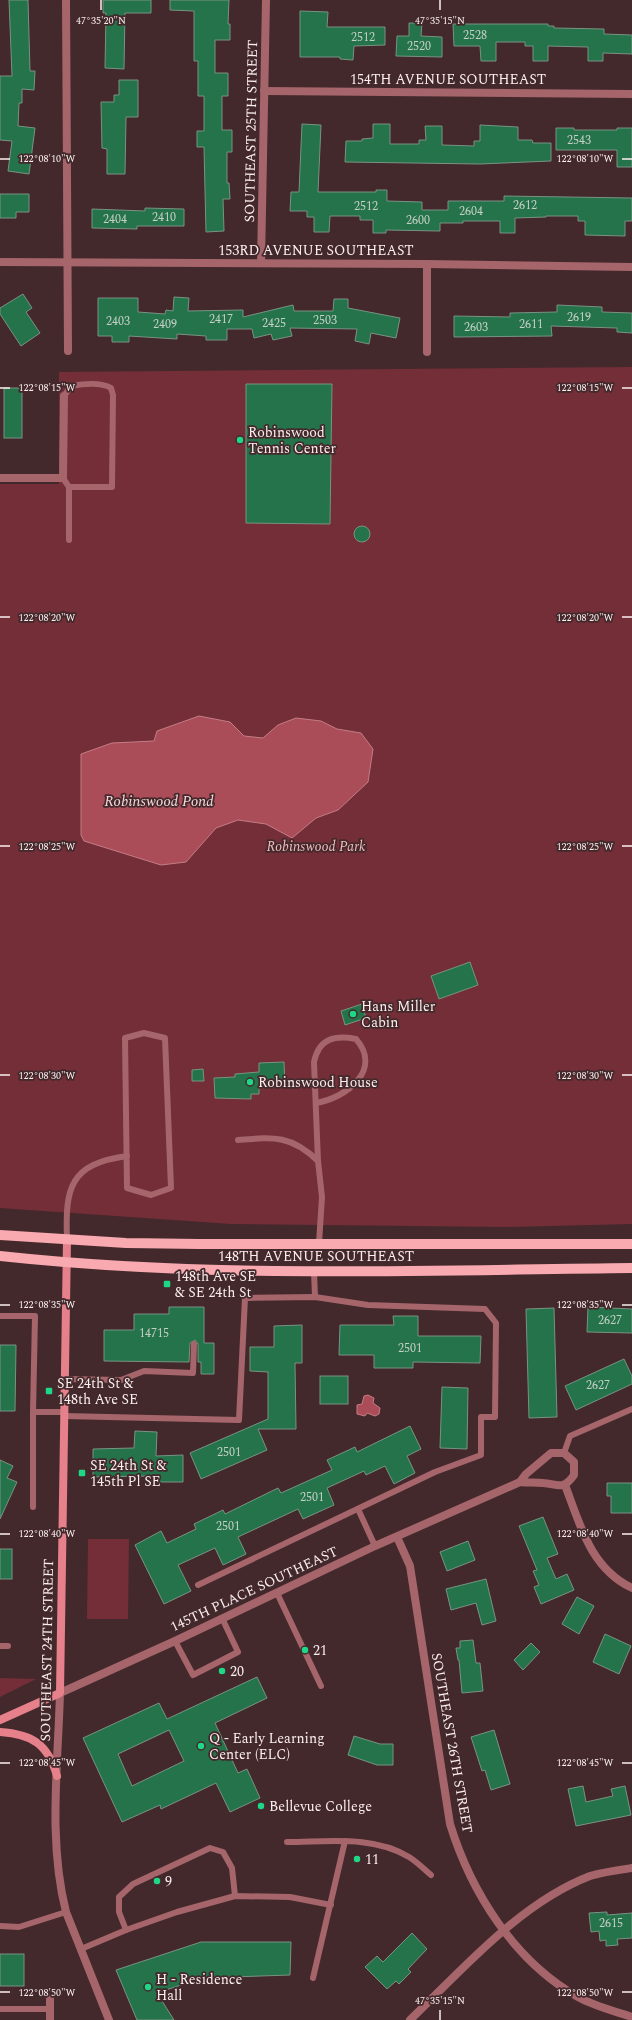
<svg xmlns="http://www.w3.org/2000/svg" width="632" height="2020" viewBox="0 0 632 2020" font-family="Spectral,serif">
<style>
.green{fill:#732e38}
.water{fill:#ab4c59;stroke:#c47d86}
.building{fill:#24734b;stroke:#799383;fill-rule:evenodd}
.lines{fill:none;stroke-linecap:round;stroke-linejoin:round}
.lane{stroke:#a5656b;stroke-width:6}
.street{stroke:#a5656b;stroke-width:8}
.secondary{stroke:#e6808b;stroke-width:8}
.primary{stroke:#f9a9b0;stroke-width:10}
.ticks{fill:none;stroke:#fdeff0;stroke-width:1.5}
.poi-dot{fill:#1ed887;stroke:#43292b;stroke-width:1.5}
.labels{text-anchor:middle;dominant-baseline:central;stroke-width:3.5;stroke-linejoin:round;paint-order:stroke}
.number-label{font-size:12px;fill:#c7d0c7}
.street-label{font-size:14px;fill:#fdeff0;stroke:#43292b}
.poi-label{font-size:14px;fill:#fdeff0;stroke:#43292b;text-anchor:start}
.park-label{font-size:14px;font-style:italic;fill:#f1bbbf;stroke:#43292b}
.water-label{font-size:15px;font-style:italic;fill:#f6dadc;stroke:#43292b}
.ticks-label{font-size:10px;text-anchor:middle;fill:#fdeff0;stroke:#43292b;stroke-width:3.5;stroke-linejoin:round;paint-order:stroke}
</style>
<rect width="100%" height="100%" fill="#43292b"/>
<g class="green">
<path d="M632 367V1224L504 1227 231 1224 0 1208V484H59V372Z"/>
<path d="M88 1539H129L128 1619H87Z"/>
<path d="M0 1678 36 1679 0 1697Z"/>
</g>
<g class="water">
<path d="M199 716 230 722 244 736 263 738 278 725 296 718 321 721 337 729 361 733 373 749 368 782 338 810 316 818 292 838 266 824 238 820 216 828 186 862 161 865 84 841 81 835V754L112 743 154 741 157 731Z"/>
<path d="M368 1395 374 1398 373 1403 380 1408 379 1414 375 1416 367 1413 365 1416 357 1414V1405L362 1404 364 1396Z"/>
</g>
<g class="building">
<path d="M9 0H28L30 71H35L34 90 22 89V103H19L18 126 35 128 29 174 8 171 12 141 0 140V76H12Z"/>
<path d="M103 0H151V13H125L124 69 105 68 106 13H103Z"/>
<path d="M170 0H229L228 24H230V40H215V73H228V96H222V130H232V152H227V183H229L230 199H223L224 231 206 232 204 147H197V131H204V96H198V61H194V11L170 10Z"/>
<path d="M300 11 328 12 327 27H385V45L354 46 353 60 340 59V57H300Z"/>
<path d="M409 23H422L421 36 442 37V57L396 56 397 36H409Z"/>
<path d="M453 24H548V26H554V28L604 29V34L632 35V54L603 53V61H588V47L548 46V61H533V46H525V42H496V61H481L480 46H454Z"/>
<path d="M119 80H138V117H126L125 174H107V149L102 148 101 102H114V95H119Z"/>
<path d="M302 124 321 125 318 192H376V190H387V201L422 202V210H448V201H504V196L632 198V221H625V236L585 235V221H578V216H546V217L515 218V233H500V221H463V223H440V231L386 230V233H373V220H360V216H330L329 232H314V217H307V211H290L291 192H299Z"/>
<path d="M373 124H390V144H419V140H426L425 126H442V145L474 146V141H480V125L518 127V140H532L533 143H551V161L480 164 345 162 346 141H362V139L373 138Z"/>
<path d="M556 128H574V130H617V128H632V167H617V150H556Z"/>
<path d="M0 194H29V212H16V218H0Z"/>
<path d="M145 208 184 209V226H137V229L92 228V209L145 211Z"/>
<path d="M23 294 32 308 26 312 40 333 21 346 0 314V308Z"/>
<path d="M174 297 189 298 188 311 243 310V317L293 305 294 311H333L334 299H348V308L400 318 396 338 371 333 369 344 355 341 357 329 290 328 292 336 273 340 271 334 254 338 252 329H227V340H206V336L177 334V339L129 336V342H112V336H98V298H138V312L165 314 166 310 173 311Z"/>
<path d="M557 305 602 307V312L632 313V333L617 332V328L551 326 552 336 454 337V316L510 317V313L557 312Z"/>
<path d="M246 384H332L330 524 246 523Z"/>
<rect x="4" y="388" width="18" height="50"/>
<circle cx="362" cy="534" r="8"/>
<path d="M470 962 478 985 439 999 431 976Z"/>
<path d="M362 1004 366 1018 345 1025 341 1011Z"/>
<path d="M284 1062 285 1086 259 1088V1094H251V1099L215 1098 214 1078 235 1077V1074L259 1072V1063Z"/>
<path d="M203 1069 204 1081H192V1070Z"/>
<path d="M169 1307H204V1343H214V1374H201V1362H198V1344L195 1340 190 1343 189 1362 104 1361V1330H134V1314H169Z"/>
<path d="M588 1307 632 1309V1333L587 1332Z"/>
<path d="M554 1308 557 1417 529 1418 526 1309Z"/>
<path d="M393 1316H418V1336H481L480 1363 413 1362V1368H374V1355H339L340 1325H394Z"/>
<path d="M302 1325V1363H295L296 1429H258L267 1450 201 1479 190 1453 268 1419V1372L250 1371V1347H274V1326Z"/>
<path d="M0 1345H16L15 1411H0Z"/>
<path d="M624 1359 632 1376V1384L576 1410 565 1386Z"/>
<rect x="320" y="1376" width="28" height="28"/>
<path d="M442 1387 468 1388 467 1449 440 1448Z"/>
<path d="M410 1426 421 1449 407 1456 415 1473 394 1484 385 1466 366 1475 364 1471 327 1488 334 1505 303 1519 298 1509 238 1537 246 1554 223 1565 215 1548 178 1565 191 1591 164 1604 135 1545 161 1531 167 1543 196 1529 194 1524 223 1510 225 1514 278 1488 281 1493 332 1470 327 1460 355 1447 357 1452Z"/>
<path d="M135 1431 157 1432 156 1456 183 1455V1482H151V1476L93 1477V1449L134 1448Z"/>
<path d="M0 1460 13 1466 7 1478 17 1482 0 1519Z"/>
<path d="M607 1483H632V1513H611V1496H607Z"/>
<path d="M543 1517 558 1554 547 1558 556 1579 567 1574 574 1590 541 1604 534 1587 539 1585 533 1571 537 1570 519 1526Z"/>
<path d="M468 1541 475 1560 447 1571 440 1552Z"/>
<rect x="0" y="1549" width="12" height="30"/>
<path d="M486 1579 496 1621 482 1625 476 1603 451 1610 446 1589Z"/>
<path d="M577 1597 594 1606 579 1634 562 1624Z"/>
<path d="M605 1634 631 1646 619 1674 593 1662Z"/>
<path d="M473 1640 476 1663H480L483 1691 462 1693 459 1660H458L456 1648H460V1641Z"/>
<path d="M531 1643 540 1652 523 1670 514 1660Z"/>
<path d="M257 1677 267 1698 215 1723 238 1773 247 1769 260 1798 230 1812 216 1783 161 1809 160 1805 122 1822 83 1738 159 1703 167 1719ZM169 1730 184 1761 132 1786 118 1754Z"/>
<path d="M494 1730 510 1784 491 1790 485 1770 482 1771 471 1737Z"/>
<path d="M354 1736 380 1744H393V1765H377L348 1755Z"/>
<path d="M583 1786 586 1802 613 1796 611 1789 625 1786 631 1815 576 1826 568 1789Z"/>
<path d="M607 1912V1915L632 1913V1938L617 1939 618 1945 606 1946V1940L600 1941 599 1931 591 1932 589 1913Z"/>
<path d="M412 1933 427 1949 408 1969 411 1972 399 1984 396 1981 387 1989 365 1967 377 1956 383 1962Z"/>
<path d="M201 1942H291L290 1975 202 1978 157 1993 174 2020H137L116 1970Z"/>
<rect x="0" y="1954" width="24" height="32"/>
</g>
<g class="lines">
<g class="lane">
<path d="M64 396 71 386C82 384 101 382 111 388L113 395 112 487H69"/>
<path d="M63 478 69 487V540"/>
<path d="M144 1033 165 1038 171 1188 151 1195 127 1188 125 1038Z"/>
<path d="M316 1103C346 1098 383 1070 356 1039 335 1035 319 1038 314 1062L318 1161 322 1197 319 1243"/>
<path d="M238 1140C274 1137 291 1135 318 1161"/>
<path d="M67 1240C65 1187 70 1164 127 1156"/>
<path d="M314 1271 315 1297"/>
<path d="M0 1316H35L33 1412"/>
<path d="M65 1379 121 1380 144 1371 193 1373 194 1344"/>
<path d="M64 1416 239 1420 245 1298 315 1297 368 1305 485 1309 496 1323 495 1417H481V1455L435 1472 198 1585"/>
<path d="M564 1453 570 1436 632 1409"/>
<path d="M33 1507V1412H64"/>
<path d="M358 1509 375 1546"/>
<path d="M277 1593 321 1686"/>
<path d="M175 1641 193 1675 238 1652 222 1618"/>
<path d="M0 1646H8"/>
<path d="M287 1842C327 1842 374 1835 409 1857 417 1862 424 1869 431 1875"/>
<path d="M0 1926 19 1927 66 1912"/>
<path d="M126 1930 119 1912V1897L133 1884 210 1848 223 1852 232 1868 235 1896"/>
<path d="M81 1949 126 1930 177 1912 235 1896 290 1897 331 1905"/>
<path d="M313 1978 345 1841"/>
<path d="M0 2009H50"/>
</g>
<g class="street">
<path d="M66 0 68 351"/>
<path d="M264 91 632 94"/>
<path d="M0 262 427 264 632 267"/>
<path d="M261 263 266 0"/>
<path d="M427 264V352"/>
<path d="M0 478H63L64 396"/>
<path d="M565 1485C580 1524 590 1568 632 1588"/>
<path d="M397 1537 410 1566 450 1824C471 1892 514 1961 578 1997 594 2006 614 2011 632 2017"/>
<path d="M50 2020V1998"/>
<path d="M109 2020 66 1912C48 1841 58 1765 60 1693L175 1641 375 1546 520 1482 526 1474 551 1453H564L574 1462V1475C563 1491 558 1484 543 1483 535 1482 528 1483 520 1482"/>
<path d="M410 2020C463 1969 520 1903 590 1876 603 1872 618 1870 632 1868"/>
</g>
<g class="secondary">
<path d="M0 1720 60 1693 67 1240"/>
<path d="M0 1732C32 1734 48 1744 57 1776"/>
</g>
<g class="primary">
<path d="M0 1235 126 1243 199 1244H632"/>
<path d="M0 1256C210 1279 421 1270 632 1268"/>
</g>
</g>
<path class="ticks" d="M101 0V10M440 0V10M0 159H10M622 159H632M0 388H10M622 388H632M0 617H10M622 617H632M0 846H10M622 846H632M0 1075H10M622 1075H632M0 1305H10M622 1305H632M0 1534H10M622 1534H632M0 1763H10M622 1763H632M0 1992H10M622 1992H632M440 2010V2020"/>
<g class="poi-dot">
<circle cx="240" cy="440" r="4"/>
<circle cx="353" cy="1014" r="4"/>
<circle cx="250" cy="1082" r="4"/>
<rect x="163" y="1280" width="8" height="8" rx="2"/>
<rect x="45" y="1387" width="8" height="8" rx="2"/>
<rect x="78" y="1469" width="8" height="8" rx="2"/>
<circle cx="305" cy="1650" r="4"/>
<circle cx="222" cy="1671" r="4"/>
<circle cx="201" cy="1746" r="4"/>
<circle cx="261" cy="1806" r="4"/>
<circle cx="357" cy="1859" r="4"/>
<circle cx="157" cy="1881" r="4"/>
<circle cx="148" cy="1987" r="4"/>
</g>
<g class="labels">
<g class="number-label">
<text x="475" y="35">2528</text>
<text x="363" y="37">2512</text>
<text x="419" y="46">2520</text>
<text x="579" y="140">2543</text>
<text x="525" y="205">2612</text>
<text x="366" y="206">2512</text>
<text x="471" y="211">2604</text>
<text x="164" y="217">2410</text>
<text x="115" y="219">2404</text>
<text x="418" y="220">2600</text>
<text x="579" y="317">2619</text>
<text x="221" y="319">2417</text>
<text x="325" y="320">2503</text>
<text x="118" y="321">2403</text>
<text x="274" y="323">2425</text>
<text x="165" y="324">2409</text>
<text x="531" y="324">2611</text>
<text x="476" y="327">2603</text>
<text x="610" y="1320">2627</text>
<text x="154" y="1333">14715</text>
<text x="410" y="1348">2501</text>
<text x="598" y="1385">2627</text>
<text x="229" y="1452">2501</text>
<text x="312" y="1497">2501</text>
<text x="228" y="1526">2501</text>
<text x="611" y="1923">2615</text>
</g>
<g class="street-label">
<text x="448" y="79">154TH AVENUE SOUTHEAST</text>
<text transform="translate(251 131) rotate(-89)">SOUTHEAST 25TH STREET</text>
<text x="316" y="250">153RD AVENUE SOUTHEAST</text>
<text x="316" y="1256">148TH AVENUE SOUTHEAST</text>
<text transform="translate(254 1589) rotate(-25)">145TH PLACE SOUTHEAST</text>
<text transform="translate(47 1650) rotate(-89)">SOUTHEAST 24TH STREET</text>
<text transform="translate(452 1743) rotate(80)">SOUTHEAST 26TH STREET</text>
</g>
<g class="poi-label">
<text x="248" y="432">Robinswood<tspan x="248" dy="16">Tennis Center</tspan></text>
<text x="361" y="1006">Hans Miller<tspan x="361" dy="16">Cabin</tspan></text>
<text x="258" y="1082">Robinswood House</text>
<text x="175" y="1276">148th Ave SE<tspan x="175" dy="16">&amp; SE 24th St</tspan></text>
<text x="57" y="1383">SE 24th St &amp;<tspan x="57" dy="16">148th Ave SE</tspan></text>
<text x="90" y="1465">SE 24th St &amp;<tspan x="90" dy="16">145th Pl SE</tspan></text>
<text x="313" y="1650">21</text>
<text x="230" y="1671">20</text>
<text x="209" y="1738">Q - Early Learning<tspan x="209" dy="16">Center (ELC)</tspan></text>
<text x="269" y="1806">Bellevue College</text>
<text x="365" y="1859">11</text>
<text x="165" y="1881">9</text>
<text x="156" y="1979">H - Residence<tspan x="156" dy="16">Hall</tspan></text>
</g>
<g class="park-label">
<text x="316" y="846">Robinswood Park</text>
</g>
<g class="water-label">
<text x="159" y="801">Robinswood Pond</text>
</g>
</g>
<g class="ticks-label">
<text x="101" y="24">47°35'20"N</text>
<text x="440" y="24">47°35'15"N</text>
<text x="585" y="162">122°08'10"W</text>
<text x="47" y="162">122°08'10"W</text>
<text x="585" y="391">122°08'15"W</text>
<text x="47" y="391">122°08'15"W</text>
<text x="585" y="621">122°08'20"W</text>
<text x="47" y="621">122°08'20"W</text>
<text x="585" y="850">122°08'25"W</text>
<text x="47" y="850">122°08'25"W</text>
<text x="47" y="1079">122°08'30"W</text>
<text x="585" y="1079">122°08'30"W</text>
<text x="47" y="1308">122°08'35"W</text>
<text x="585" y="1308">122°08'35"W</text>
<text x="47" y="1537">122°08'40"W</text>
<text x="585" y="1537">122°08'40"W</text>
<text x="47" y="1766">122°08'45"W</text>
<text x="585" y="1766">122°08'45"W</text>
<text x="47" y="1996">122°08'50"W</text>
<text x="585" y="1996">122°08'50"W</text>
<text x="440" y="2004">47°35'15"N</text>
</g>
</svg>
